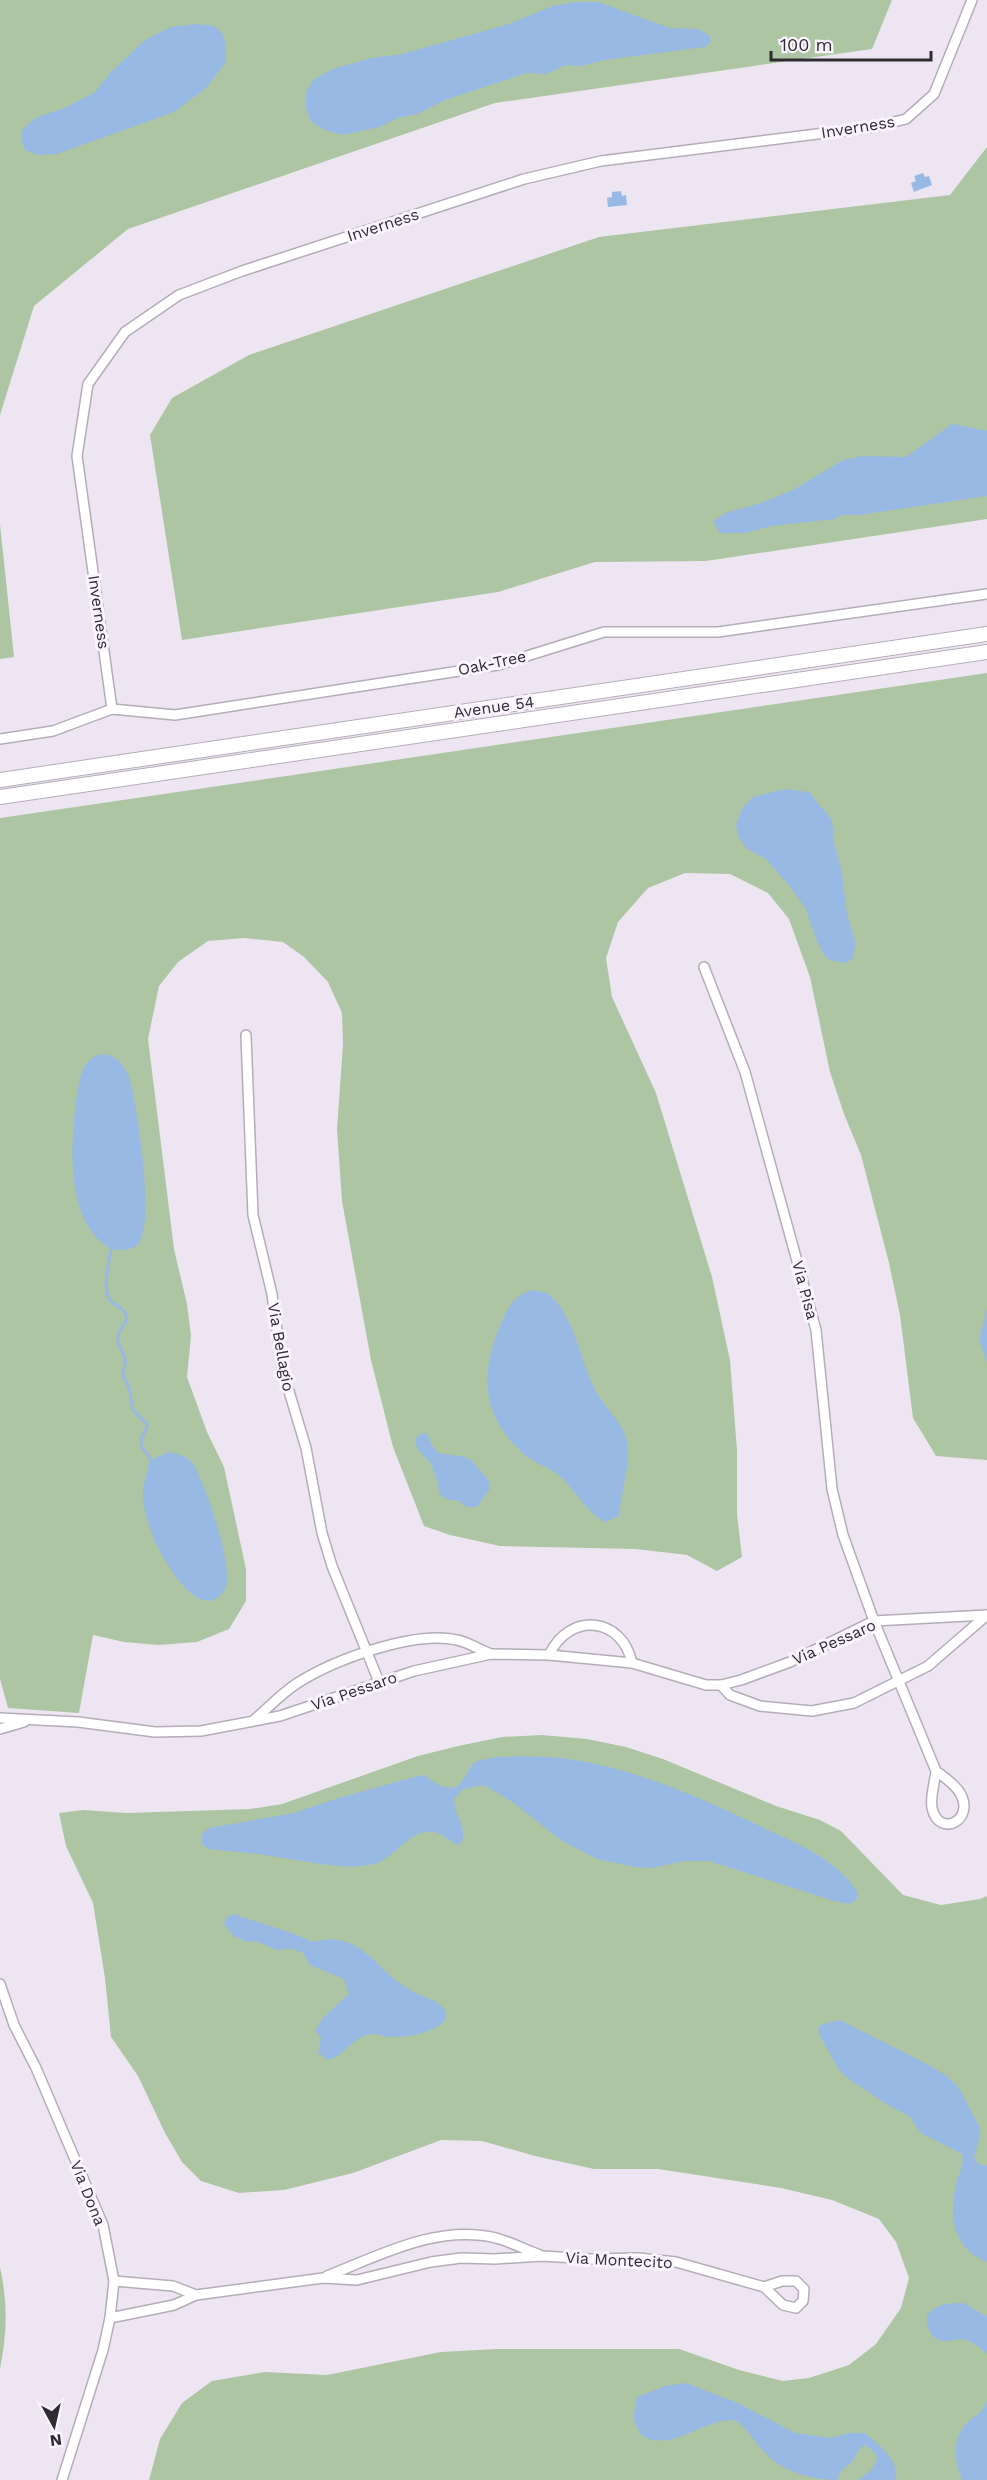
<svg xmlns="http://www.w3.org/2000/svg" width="987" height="2480" viewBox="0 0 987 2480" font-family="'Work Sans',sans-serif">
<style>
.green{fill:#aec5a3}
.water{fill:#98b9e4}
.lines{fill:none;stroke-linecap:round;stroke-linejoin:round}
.stream{stroke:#98b9e4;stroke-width:3}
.street-casing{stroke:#b4adb9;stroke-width:12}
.secondary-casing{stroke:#b4adb9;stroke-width:16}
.street{stroke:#fff;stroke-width:9}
.secondary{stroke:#fff;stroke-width:14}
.labels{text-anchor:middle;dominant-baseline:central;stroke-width:6;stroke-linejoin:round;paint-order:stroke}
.street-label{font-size:16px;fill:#2f2c31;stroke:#faf4fe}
</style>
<rect width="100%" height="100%" fill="#ede6f2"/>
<g class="green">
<path d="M0 0H892L872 49 495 103 128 229 34 306 0 415Z"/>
<path d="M987 147V519L706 561 595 562 498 592 182 640 150 435 172 398 249 355 599 237 950 195Z"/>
<path d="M0 524 14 657 0 659Z"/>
<path d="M987 673V1460L936 1456 913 1418 900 1315 889 1263 861 1155 844 1114 830 1072 810 977 789 919 768 893 730 874 685 873 648 888 618 922 606 958 612 997 656 1093 712 1277 730 1360 737 1450V1514L742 1557 717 1571 687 1555 636 1549 500 1546 450 1535 424 1526 393 1447 371 1360 342 1201 337 1129 343 1044 342 1013 328 982 304 957 283 942 244 938 208 941 178 962 159 986 148 1039 174 1249 187 1304 191 1336 187 1377 207 1432 224 1467 246 1569V1601L229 1629 197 1642 158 1645 124 1642 93 1635 79 1713 8 1708 0 1679V818Z"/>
<path d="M542 1735 587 1739 626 1747 663 1759 776 1806 820 1820 841 1831 903 1895 941 1905 980 1899 987 1896V2480H149L160 2439 182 2403 212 2381 265 2372 327 2375 441 2352 496 2349H679L739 2370 783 2381 809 2378 849 2365 876 2344 901 2308 909 2278 896 2242 879 2219 832 2200 781 2188 658 2169H594L535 2156 482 2141 441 2140 353 2173 284 2190 239 2193 201 2181 182 2162 165 2133 138 2076 111 2037 105 1978 93 1903 66 1846 59 1813 83 1810 126 1813 250 1809 282 1804 418 1756 458 1746 502 1737Z"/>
<path d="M0 2267C8 2304 7 2332 0 2369Z"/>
</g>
<g class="water">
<path d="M575 2H598L670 28 699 29 710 36 711 42 705 47 604 60 582 66 566 65 546 74 527 73 445 100 417 114 398 118 380 127 343 135 325 130 311 122 306 109V93L313 80 333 69 371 58 402 54 509 24 552 6Z"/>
<path d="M196 24 214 26 222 33 226 44V62L206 88 174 112 57 154 38 155 25 150 22 142V130L35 118 65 108 95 92 112 71 145 40 171 27Z"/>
<path d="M923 173 925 177 929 176 932 185 914 192 911 183 916 181 914 176Z"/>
<path d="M621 191 622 196 626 195 627 205 608 207 607 198 612 197V192Z"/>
<path d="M952 424 987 431V496L859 515H841L835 519 771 526 745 533H720L713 521 728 512 758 504 795 489 843 460 862 456 906 457Z"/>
<path d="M785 789 809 792 832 820 834 843 842 872 847 914 856 945 852 959 845 963 830 960 824 955 816 939 806 909 792 889 766 859 746 848 738 836 736 825 742 809 753 797Z"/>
<path d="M102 1054C117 1055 123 1064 129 1077 137 1103 156 1226 138 1244 131 1251 115 1252 108 1247 65 1219 71 1146 76 1102 79 1083 80 1059 102 1054Z"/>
<path d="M532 1290 547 1293C576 1316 579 1360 596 1391 604 1407 621 1420 626 1438 632 1462 621 1492 619 1516L605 1522C587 1513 575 1490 560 1476 549 1467 536 1464 525 1455 482 1418 479 1375 500 1326 507 1310 513 1295 532 1290Z"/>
<path d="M987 1309V1362L979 1340Z"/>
<path d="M424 1433 428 1435 432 1445 438 1453 465 1457 472 1461 489 1481 490 1489 477 1507H466L459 1501 446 1499 440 1494 436 1477 430 1462 418 1450 415 1442 417 1436Z"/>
<path d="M168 1452C176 1453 187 1456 192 1463 205 1480 235 1571 225 1589 202 1628 163 1560 155 1541 150 1530 146 1517 144 1506 140 1490 147 1477 149 1461Z"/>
<path d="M498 1757C526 1756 554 1756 581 1761 647 1773 705 1800 766 1829 800 1845 837 1859 858 1893 857 1908 842 1903 831 1900L709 1861H685L652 1868 634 1867 597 1859 562 1841 511 1801 484 1785 463 1789 454 1799C454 1815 467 1826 462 1842L458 1845C449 1842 443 1833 433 1832 408 1829 396 1858 374 1864 344 1871 307 1861 277 1857 254 1853 231 1851 208 1849L201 1843 202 1834 209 1828 294 1813 339 1798 414 1777 424 1775C435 1783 443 1790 457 1787 477 1764 463 1762 498 1757Z"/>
<path d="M233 1914 289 1932 313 1942C360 1928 376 1971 410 1990 424 1999 433 1996 445 2010V2020C434 2033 406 2038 389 2037 383 2037 378 2033 371 2034 353 2036 345 2056 328 2060L318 2053 321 2038 315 2030 325 2016 349 1994 344 1979 310 1965 303 1953 293 1949H283L280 1951 255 1941 246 1942 237 1937H234L224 1924 226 1918Z"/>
<path d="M840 2020 925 2063 947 2076 959 2088 979 2126 980 2136 974 2157 978 2164 987 2166V2262C952 2248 948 2215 957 2181 960 2171 964 2165 962 2154L921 2133 909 2116 891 2107 846 2077 839 2070 820 2036 818 2028 823 2024Z"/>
<path d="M964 2303 987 2317V2354C980 2347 972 2341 962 2339 956 2339 953 2341 948 2341 931 2342 926 2328 927 2315 938 2303 949 2303 964 2303Z"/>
<path d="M686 2383 740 2404 795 2433 831 2438 849 2433H865C879 2446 899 2459 896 2480H858L871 2470 877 2459 876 2454 866 2445C857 2448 858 2453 853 2460 847 2468 839 2469 838 2480 812 2480 782 2472 764 2452 753 2440 749 2430 735 2420 703 2418 671 2454 641 2435L633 2419 637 2397 665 2386Z"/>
<path d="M987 2399V2480H962C954 2460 951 2437 969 2421 978 2414 984 2411 987 2399Z"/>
</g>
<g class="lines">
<path class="stream" d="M111 1249C109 1262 102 1289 110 1300 114 1306 124 1307 126 1315 129 1323 119 1329 118 1336 117 1346 123 1350 125 1358 127 1365 122 1369 123 1376L129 1387 133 1410 147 1424V1428L141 1439V1445L151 1460"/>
<defs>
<g id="street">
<path d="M112 709 77 456 88 384 125 332 179 295 242 271 524 179 601 161 873 127 906 119 934 94 972 0"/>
<path d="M0 739 53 731 112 709 175 715 498 665 604 632H718L987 594"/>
<path d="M704 967 745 1072 816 1330 832 1489 843 1535 874 1621 936 1771C944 1777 955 1784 960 1793 976 1820 939 1839 932 1808 930 1796 935 1782 936 1771"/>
<path d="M246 1035 253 1215 272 1294 282 1368 306 1448 322 1533 332 1566 379 1682"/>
<path d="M549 1655C569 1612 622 1616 632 1663"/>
<path d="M721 1685 730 1695 760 1706 812 1711 854 1703 928 1666 987 1615"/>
<path d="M0 1718 78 1722 155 1732 201 1731 280 1716 414 1671 491 1654 549 1655 632 1663 706 1685H721L741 1680 790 1662 874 1621 987 1615"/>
<path d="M254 1720C268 1708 281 1694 296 1684 333 1660 414 1630 457 1640 468 1642 480 1650 491 1654"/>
<path d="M0 1729 24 1722"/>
<path d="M0 1984 14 2025 36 2068 103 2225 114 2281 110 2318 103 2350 62 2480"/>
<path d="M327 2276C381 2255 437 2224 496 2238 511 2242 526 2250 540 2255"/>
<path d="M114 2281 173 2286 196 2295"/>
<path d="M110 2318 174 2305 196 2295 323 2278 357 2280 431 2262 461 2258 495 2259 542 2256 592 2259 639 2258 676 2262 764 2287 783 2305 796 2308 803 2301 804 2289 796 2281H782L764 2287"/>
</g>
<g id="secondary">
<path d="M0 780 987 634"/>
<path d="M0 797 987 652"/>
</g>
</defs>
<use href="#street" class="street-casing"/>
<use href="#secondary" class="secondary-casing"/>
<use href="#street" class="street"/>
<use href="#secondary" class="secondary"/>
</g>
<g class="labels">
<g class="street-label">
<text transform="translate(858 127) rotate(-9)">Inverness</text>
<text transform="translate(383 225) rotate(-18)">Inverness</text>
<text transform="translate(99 612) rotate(82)">Inverness</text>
<text transform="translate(492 663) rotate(-12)">Oak-Tree</text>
<text transform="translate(494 707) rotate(-8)">Avenue 54</text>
<text transform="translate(805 1290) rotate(75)">Via Pisa</text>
<text transform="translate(281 1347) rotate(80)">Via Bellagio</text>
<text transform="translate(834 1642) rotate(-24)">Via Pessaro</text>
<text transform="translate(354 1691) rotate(-19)">Via Pessaro</text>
<text transform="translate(88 2193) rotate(68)">Via Dona</text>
<text transform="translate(619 2260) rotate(3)">Via Montecito</text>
</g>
</g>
<g transform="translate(54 2426) rotate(172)" stroke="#faf4fe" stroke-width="4.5" paint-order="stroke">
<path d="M0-4.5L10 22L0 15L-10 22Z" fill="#2f2c31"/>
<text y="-9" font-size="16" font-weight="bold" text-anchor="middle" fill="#2f2c31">N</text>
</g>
<path d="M771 51v9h160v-9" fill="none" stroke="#2f2c31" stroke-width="3"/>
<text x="780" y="51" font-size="18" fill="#2f2c31" stroke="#faf4fe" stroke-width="4.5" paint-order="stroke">100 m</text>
</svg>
